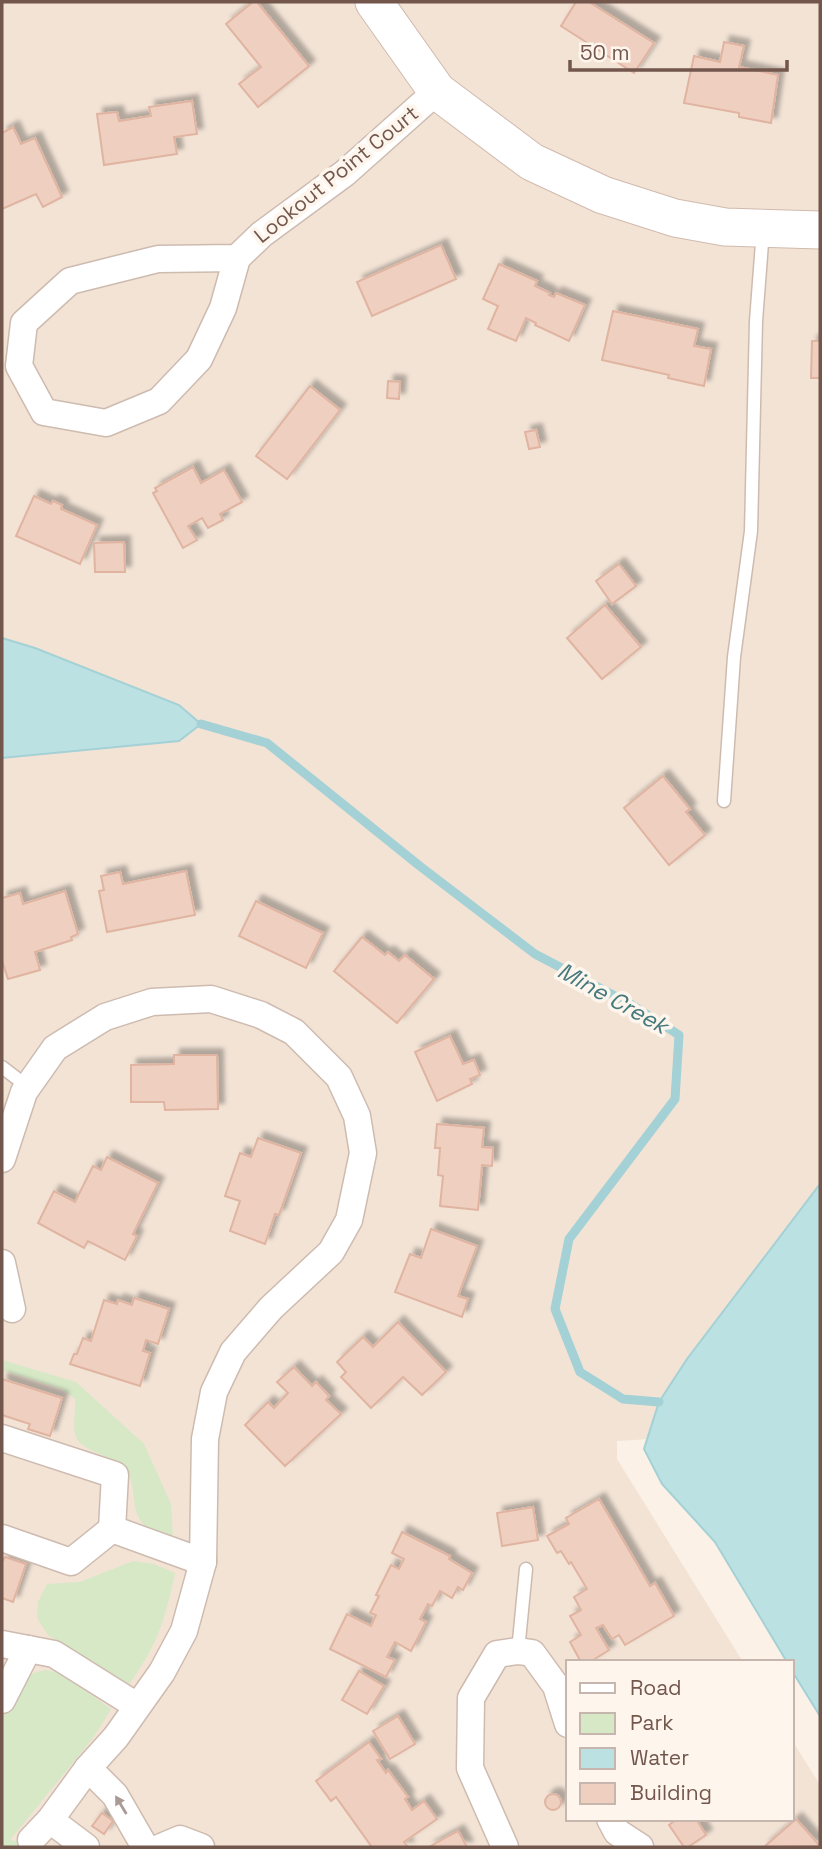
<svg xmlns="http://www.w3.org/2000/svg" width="822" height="1849" viewBox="0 0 822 1849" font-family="'Space Grotesk',sans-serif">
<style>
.residential{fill:#f2e3d5}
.green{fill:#d6e8c6}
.water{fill:#bce1e3;stroke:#a3d1d5;stroke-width:2}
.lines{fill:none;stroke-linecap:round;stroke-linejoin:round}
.stream{stroke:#a3d1d5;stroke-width:9}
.building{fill:#efcfc0;stroke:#e0b4a1;stroke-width:2;filter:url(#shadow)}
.lane-casing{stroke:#cebbb0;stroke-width:15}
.street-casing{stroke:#cebbb0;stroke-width:29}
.secondary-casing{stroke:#d1baae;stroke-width:39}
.lane{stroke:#fff;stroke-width:12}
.street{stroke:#fff;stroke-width:26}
.secondary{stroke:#fff;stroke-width:37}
.oneway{fill:#ab9a94}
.labels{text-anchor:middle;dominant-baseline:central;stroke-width:7;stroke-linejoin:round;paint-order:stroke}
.street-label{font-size:21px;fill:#73574d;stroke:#fef6ed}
.water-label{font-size:23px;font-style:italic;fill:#44797e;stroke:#fef6ed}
</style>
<defs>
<filter id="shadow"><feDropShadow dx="6" dy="-6" stdDeviation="2" flood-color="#0004"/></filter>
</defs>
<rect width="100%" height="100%" fill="#fbf1e7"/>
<path class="residential" d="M2 2H820V1429L617 1441V1459L743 1662H568V1819H792V1740L820 1785V1847H2Z"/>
<g class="green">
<path d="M2 1360 76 1382 144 1444 171 1504 173 1539C154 1534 139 1528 135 1506 133 1495 134 1484 128 1474 114 1453 84 1454 76 1437 72 1428 76 1410 75 1399L62 1389 2 1370Z"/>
<path d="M133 1561 154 1564 175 1573C165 1620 158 1644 129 1684L48 1635 37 1618 38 1602 47 1584 80 1582Z"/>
<path d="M45 1670 61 1673 111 1709 93 1738 10 1840 43 1847H2V1718L31 1674Z"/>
</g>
<g class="water">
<path d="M2 638 35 648 179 705 201 724 179 741 2 758Z"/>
<path d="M820 1184V1716L792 1671V1662H787L715 1542 662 1484 644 1449 659 1402 687 1359Z"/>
</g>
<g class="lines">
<path class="stream" d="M201 724 267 743 421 867 535 954 632 1005 679 1035 675 1099 569 1239 555 1309 580 1372 623 1399 659 1402"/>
</g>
<g class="building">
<path d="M253 2H257L309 66 258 107 239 84 261 67 226 24Z"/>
<path d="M576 2H589L654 43 634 73 561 26Z"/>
<path d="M724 42 744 46 739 67 778 75 771 123 739 117V113L684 103 694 56 720 62Z"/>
<path d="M192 101 197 134 174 137 177 154 104 165 97 114 117 112 119 121 151 116 149 107Z"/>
<path d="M13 127 21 144 35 138 62 197 43 207 36 194 2 209V133Z"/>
<path d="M441 245 456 279 372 316 357 282Z"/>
<path d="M499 264 537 281 535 286 550 293 549 295 554 297 556 293 585 305 569 341 535 325 536 323 526 318 516 341 488 329 498 306 483 299Z"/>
<path d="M613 311 698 329 694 346 711 349 704 386 668 378 669 375 602 360Z"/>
<path d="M812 341H820V378H811Z"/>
<path d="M388 381 400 382 399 399 387 398Z"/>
<path d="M310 386 340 410 287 479 256 456Z"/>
<path d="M536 430 540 447 529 449 525 432Z"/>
<path d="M193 467 201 483 224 470 242 502 220 514 223 520 208 528 202 518 188 526 197 540 183 548 153 493 157 491 155 488Z"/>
<path d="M34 496 51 504 53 501 62 505 61 509 97 525 80 564 16 536Z"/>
<path d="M124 542 125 572H95L94 543Z"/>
<path d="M619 564 636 586 612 604 596 581Z"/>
<path d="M605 605 641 647 602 679 567 638Z"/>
<path d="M663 776 690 809 686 812 705 835 669 865 624 808Z"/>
<path d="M186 871 195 915 107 932 99 891 104 890 101 876 120 872 123 884Z"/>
<path d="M65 891 78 934 71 937 72 940 35 952 40 970 8 979 2 961V898L20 893 23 904Z"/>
<path d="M256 901 323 933 306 968 239 936Z"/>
<path d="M362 937 385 955 388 952 399 961 405 955 434 979 397 1023 334 971Z"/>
<path d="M450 1036 463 1064 474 1060 480 1075 470 1079 472 1084 437 1101 415 1052Z"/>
<path d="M174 1055H217L218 1109 165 1110 164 1102H131V1065L174 1064Z"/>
<path d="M437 1124 484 1128 482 1147 493 1148 492 1166 482 1165 478 1210 440 1206 443 1176 438 1175 440 1148H435Z"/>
<path d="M258 1138 301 1153 279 1215 275 1214 265 1244 230 1231 240 1201 225 1196 240 1153 251 1157Z"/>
<path d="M107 1157 158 1183 133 1234 137 1236 125 1260 88 1241 84 1248 38 1223 54 1191 75 1202 93 1166 101 1170Z"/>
<path d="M431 1229 477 1246 458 1296 468 1299 462 1317 395 1292 410 1254 421 1258Z"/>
<path d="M134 1298 169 1309 158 1344 146 1340 143 1351 150 1353 140 1386 70 1364 74 1354H77L83 1338 91 1341 104 1300 117 1304 118 1300 132 1305Z"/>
<path d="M398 1322 446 1372 422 1395 403 1377 371 1408 341 1377 346 1372 337 1362 363 1337 373 1347Z"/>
<path d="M294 1367 312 1386 316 1382 329 1396 326 1400 341 1414 285 1466 245 1425 268 1402 274 1408 288 1393 277 1382Z"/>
<path d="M2 1379 62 1398 50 1436 28 1429 30 1424 2 1415Z"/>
<path d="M599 1499 650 1586 655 1583 674 1616 625 1645 619 1635 612 1639 603 1625 596 1628 609 1650 590 1662H581L570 1642 581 1635 570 1616 581 1610 574 1597 587 1589 571 1562 569 1564 561 1551 557 1553 547 1536 569 1524 566 1518Z"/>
<path d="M533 1507 538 1540 502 1546 497 1513Z"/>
<path d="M402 1532 450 1556 449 1559 472 1573 463 1590 458 1587 452 1598 440 1591 432 1606 428 1604 420 1619 426 1622 411 1651 395 1642 387 1657 395 1660 386 1677 330 1649 347 1614 371 1626 376 1615 370 1613 379 1596 376 1595 391 1565 399 1569 404 1559 392 1553Z"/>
<path d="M5 1557 26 1564 13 1602 2 1598V1562Z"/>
<path d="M359 1671 384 1686 367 1714 342 1700Z"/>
<path d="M398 1716 415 1744 390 1759 373 1731Z"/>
<path d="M369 1742 381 1759 377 1760 386 1773 388 1770 408 1797 405 1799 412 1810 424 1801 437 1819 404 1842 408 1847H369L371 1846 336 1797 331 1801 316 1781Z"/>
<circle cx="553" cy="1802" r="8"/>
<path d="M102 1813 113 1821 104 1834 92 1826Z"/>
<path d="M677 1819H696L706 1835 688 1847H684L669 1825Z"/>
<path d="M796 1819 820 1846 764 1847Z"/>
<path d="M458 1831 467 1847H429L445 1838Z"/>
</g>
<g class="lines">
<defs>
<g id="lane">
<path d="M724 801 734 657 751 531 756 321 763 230"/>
<path d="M2 1067 28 1087"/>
<path d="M518 1651 526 1569"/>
</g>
<g id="street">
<path d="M237 258 223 308 199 359 159 401 106 423 44 412 19 366 24 323 70 281 158 259 237 258 262 234 345 173 437 91"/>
<path d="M2 1159 24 1092 55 1048 105 1017 152 1002 211 999 261 1015 294 1032 339 1077 357 1116 363 1153 349 1220 331 1252 271 1308 233 1352 214 1392 205 1439 203 1562 184 1631 162 1672 116 1737 88 1768 50 1820 31 1840"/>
<path d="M2 1263 12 1309"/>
<path d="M2 1438 115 1475 112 1529 71 1562 2 1538"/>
<path d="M112 1529 203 1562"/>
<path d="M2 1644 54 1654 137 1706"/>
<path d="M2 1700 28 1649"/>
<path d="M88 1768 115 1795 145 1847"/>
<path d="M610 1819 617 1832 640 1847"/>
<path d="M50 1820 86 1847"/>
<path d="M161 1847 180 1839 201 1847"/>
<path d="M505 1847 470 1768 471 1698 497 1654 518 1651 532 1653 556 1686 568 1724"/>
</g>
<path id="secondary" d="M374 2 437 91 532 162 603 195 675 218 725 227 820 230"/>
</defs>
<use href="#lane" class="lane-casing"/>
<use href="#street" class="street-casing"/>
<use href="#secondary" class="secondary-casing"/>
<use href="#lane" class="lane"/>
<use href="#street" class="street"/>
<use href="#secondary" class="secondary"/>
</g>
<defs><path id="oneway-solid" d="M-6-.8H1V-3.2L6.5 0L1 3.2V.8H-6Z" transform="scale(1.75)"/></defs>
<use class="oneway" href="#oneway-solid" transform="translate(121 1805) rotate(-121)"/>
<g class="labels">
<g class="street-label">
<text transform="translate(336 174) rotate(-39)">Lookout Point Court</text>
</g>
<g class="water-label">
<text transform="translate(613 998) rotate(29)">Mine Creek</text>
</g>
</g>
<rect width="822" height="1849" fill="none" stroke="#73574d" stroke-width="7"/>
<rect x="566" y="1660" width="228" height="161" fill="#fef6ed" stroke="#c6b6ad" stroke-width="2"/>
<rect x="580" y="1683" width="35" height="10" fill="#ffffff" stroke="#c6b6ad" stroke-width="2"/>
<text x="630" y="1695" font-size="21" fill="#73574d">Road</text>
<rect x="580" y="1713" width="35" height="21" fill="#d6e8c6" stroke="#c6b6ad" stroke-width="2"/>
<text x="630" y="1730" font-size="21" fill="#73574d">Park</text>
<rect x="580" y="1748" width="35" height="21" fill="#bce1e3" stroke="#c6b6ad" stroke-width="2"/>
<text x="630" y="1765" font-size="21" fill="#73574d">Water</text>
<rect x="580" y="1783" width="35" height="21" fill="#efcfc0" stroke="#c6b6ad" stroke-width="2"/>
<text x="630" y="1800" font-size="21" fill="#73574d">Building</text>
<path d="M570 60v10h217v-10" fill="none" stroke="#73574d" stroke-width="3.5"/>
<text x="580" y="60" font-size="21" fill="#73574d" stroke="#fef6ed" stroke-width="5" paint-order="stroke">50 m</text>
</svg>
